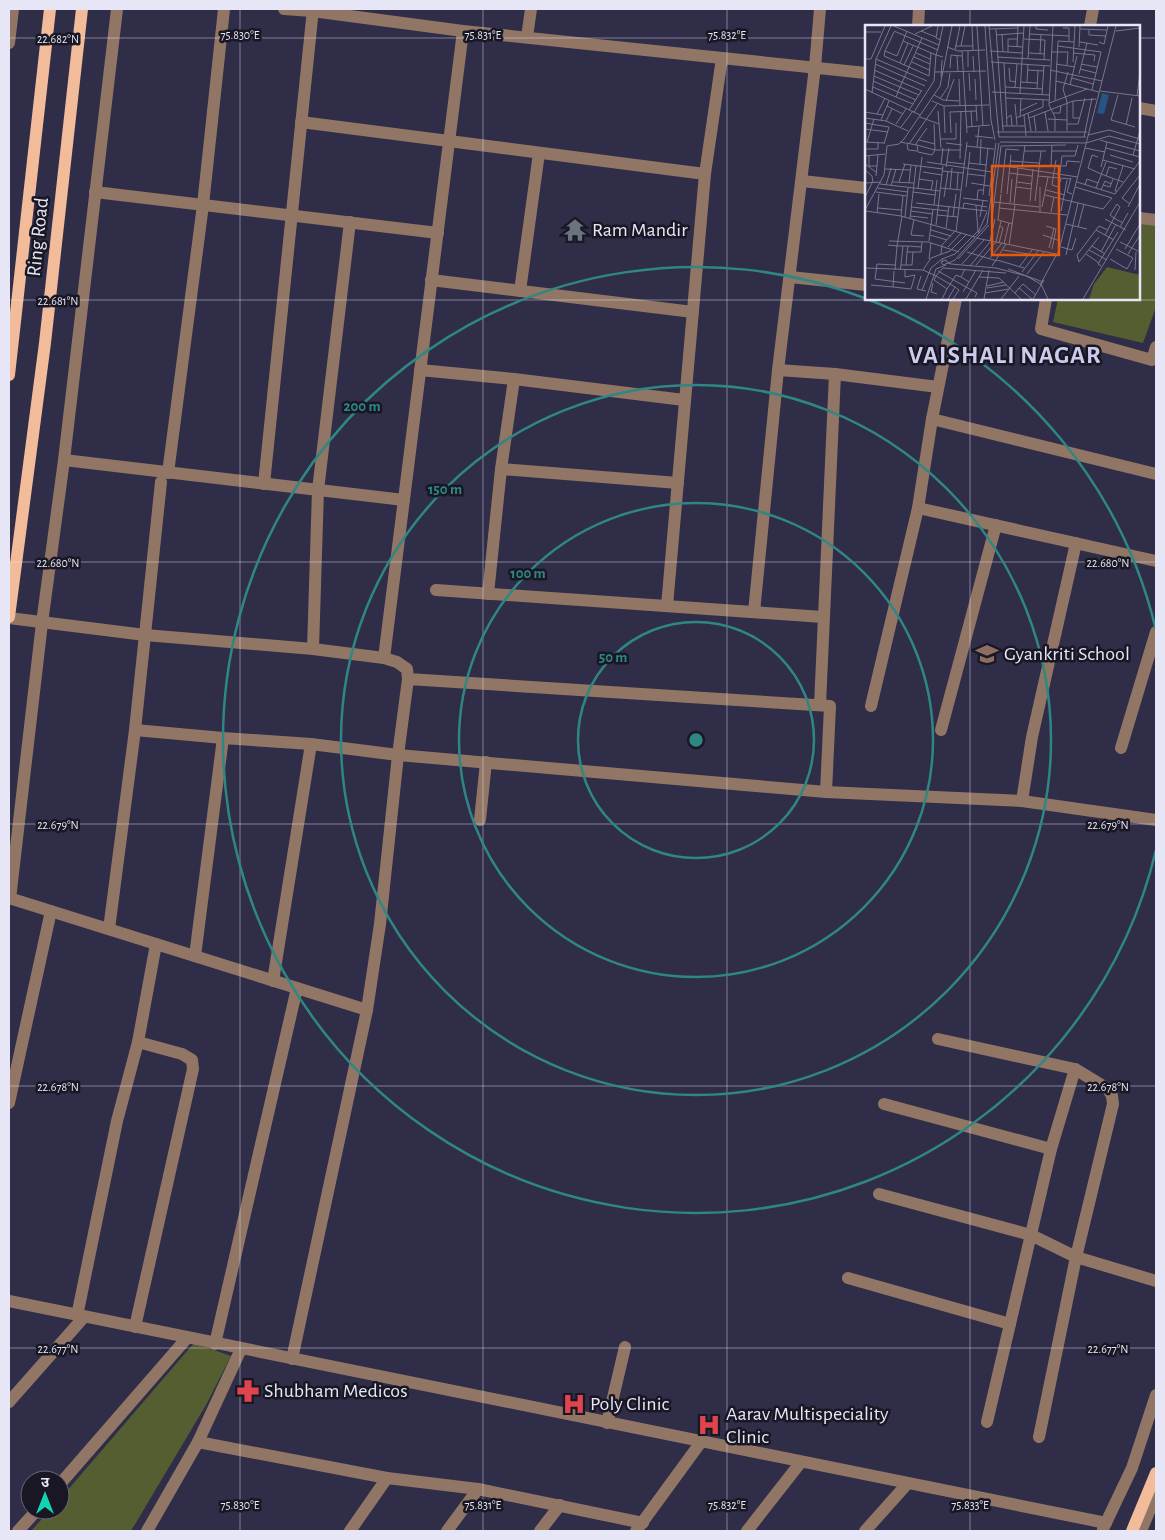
<svg xmlns="http://www.w3.org/2000/svg" width="1165" height="1540" viewBox="0 0 1165 1540" font-family="'Alegreya Sans','Noto Sans Devanagari',sans-serif">
<style>
.green{fill:#545e31}
.lines{fill:none;stroke-linecap:round;stroke-linejoin:round}
.minor{stroke:#917666;stroke-width:12}
.major{stroke:#f2bb9a;stroke-width:12}
.ticks{fill:none;stroke:#e6e6f7;stroke-width:1;stroke-opacity:0.45}
.ring{fill:none;stroke:#2f8783;stroke-width:2.5}
.labels{text-anchor:middle;dominant-baseline:central;stroke-width:5;stroke-linejoin:round;paint-order:stroke}
.poi-label{font-size:20px;fill:#e6e6f7;stroke:#181723;text-anchor:start}
.street-label{font-size:20px;fill:#e6e6f7;stroke:#181723}
.district-label{font-size:25px;font-weight:bold;letter-spacing:1px;fill:#cbcbed;stroke:#181723}
.inset-road{fill:none;stroke:#78778d;stroke-width:1}
.view{fill:#e8590c;fill-opacity:0.15;stroke:#e8590c;stroke-width:2.5}
.inset-edge{fill:none;stroke:#e6e6f7;stroke-width:2.5}
.ticks-label{font-size:12px;text-anchor:middle;fill:#e6e6f7;stroke:#181723;stroke-width:5;stroke-linejoin:round;paint-order:stroke}
.centre{fill:#2f8783;stroke:#181723;stroke-width:2.5}
.ring-label{font-size:15px;text-anchor:middle;font-weight:bold;fill:#2f8783;stroke:#181723;stroke-width:5;stroke-linejoin:round;paint-order:stroke}
</style>
<rect width="100%" height="100%" fill="#2f2d47"/>
<g class="green">
<path d="M1139 224 1156 226V307L1143 343 1053 322 1058 299H1139Z"/>
<path d="M194 1343 231 1356 206 1405 131 1531H31L50 1510H60V1499Z"/>
</g>
<g class="lines">
<g class="minor">
<path d="M284 9 312 11 463 31 866 73"/>
<path d="M918 26 919 9"/>
<path d="M1090 26 1093 9"/>
<path d="M527 37 531 9"/>
<path d="M9 43 13 9"/>
<path d="M1139 108 1156 111"/>
<path d="M301 122 705 174"/>
<path d="M802 181 866 188"/>
<path d="M95 192 438 233"/>
<path d="M1139 218 1156 220"/>
<path d="M790 277 866 285"/>
<path d="M431 280 693 312"/>
<path d="M520 291 539 153"/>
<path d="M1046 299 1041 329 1152 360 1156 347"/>
<path d="M420 370 514 379 684 400"/>
<path d="M778 370 835 374 938 387"/>
<path d="M932 419 1156 474"/>
<path d="M64 460 404 500"/>
<path d="M501 469 678 483"/>
<path d="M168 473 203 205 224 9"/>
<path d="M264 484 313 9"/>
<path d="M918 508 1156 561"/>
<path d="M436 590 823 617"/>
<path d="M488 594 501 469 514 379"/>
<path d="M667 606 705 174 722 58"/>
<path d="M754 612 778 370 815 67 820 9"/>
<path d="M9 618 145 635 313 649 384 658 397 662 407 669 408 679 398 755 380 924 367 1010 292 1359"/>
<path d="M313 649 318 490 350 222"/>
<path d="M384 658 463 31"/>
<path d="M408 679 830 706 826 792"/>
<path d="M820 705 835 374"/>
<path d="M871 706 918 508 932 419 956 299"/>
<path d="M135 730 223 738 311 744 398 755 826 792 1022 801 1156 820"/>
<path d="M941 730 996 525"/>
<path d="M1121 748 1156 632"/>
<path d="M1022 801 1032 737 1076 543"/>
<path d="M480 820 486 762"/>
<path d="M9 898 367 1010"/>
<path d="M10 899 42 623 64 460 117 9"/>
<path d="M109 929 135 730 161 482"/>
<path d="M195 956 223 738"/>
<path d="M273 981 311 744"/>
<path d="M938 1039 1075 1069 1108 1089 1112 1096 1113 1104 1076 1257 1039 1437"/>
<path d="M9 1103 51 911"/>
<path d="M884 1104 1051 1149"/>
<path d="M879 1194 1031 1235 1076 1257 1156 1281"/>
<path d="M848 1278 1010 1324"/>
<path d="M9 1301 1106 1523"/>
<path d="M77 1316 117 1121 138 1042 156 944"/>
<path d="M135 1327 193 1069 192 1060 182 1054 138 1042"/>
<path d="M215 1344 297 988"/>
<path d="M9 1402 84 1317"/>
<path d="M987 1422 1051 1149 1075 1069"/>
<path d="M607 1423 625 1347"/>
<path d="M198 1442 387 1478 478 1489 643 1523"/>
<path d="M60 1484 187 1338"/>
<path d="M1103 1529 1132 1468 1156 1395"/>
<path d="M18 1531 37 1510"/>
<path d="M147 1531 198 1442 241 1349"/>
<path d="M350 1531 387 1478"/>
<path d="M447 1531 478 1489"/>
<path d="M540 1531 560 1505"/>
<path d="M636 1531 701 1442"/>
<path d="M747 1531 801 1462"/>
<path d="M865 1531 908 1483"/>
<path d="M1141 1531 1156 1495"/>
</g>
<g class="major">
<path d="M9 375 50 9"/>
<path d="M9 617 45 343 82 9"/>
<path d="M1132 1531 1156 1473"/>
</g>
</g>
<path class="ticks" d="M240 9V1531M483 9V1531M727 9V1531M970 9V26M9 38H866M1139 38H1156M970 299V1531M9 300H1156M9 562H1156M9 824H1156M9 1086H1156M9 1348H1156"/>
<g class="ring">
<circle cx="696" cy="740" r="118"/>
<circle cx="696" cy="740" r="237"/>
<circle cx="696" cy="740" r="355"/>
<path d="M1156 850A473 473 0 1 1 1156 630"/>
</g>
<defs>
<symbol id="temple-bare" viewBox="-9 -9 18 18"><path d="M0-6L5-2H3V0L6.5 2.5H4V6H1.5V3h-3V6H-4V2.5H-6.5L-3 0V-2H-5Z" fill="#6b7280" stroke="#181723" stroke-width="2.5" paint-order="stroke"/></symbol>
<symbol id="school-bare" viewBox="-9 -9 18 18"><path d="M0-5L7-2L0 1L-7-2ZM-4 1L0 2.5L4 1V4Q0 6-4 4Z" fill="#8d6e63" stroke="#181723" stroke-width="2.5" paint-order="stroke"/></symbol>
<symbol id="pharmacy-bare" viewBox="-9 -9 18 18"><path d="M-2-6h4v4h4v4h-4v4h-4v-4h-4v-4h4Z" fill="#e0444e" stroke="#181723" stroke-width="2.5" paint-order="stroke"/></symbol>
<symbol id="hospital-bare" viewBox="-9 -9 18 18"><path d="M-5-5h3v3.5h4V-5h3V5h-3V1.5h-4V5h-3Z" fill="#e0444e" stroke="#181723" stroke-width="2.5" paint-order="stroke"/></symbol>
</defs>
<g fill-rule="evenodd">
<use href="#temple-bare" x="559" y="214" width="32" height="32"/>
<use href="#school-bare" x="971" y="638" width="32" height="32"/>
<use href="#pharmacy-bare" x="232" y="1375" width="32" height="32"/>
<use href="#hospital-bare" x="558" y="1388" width="32" height="32"/>
<use href="#hospital-bare" x="693" y="1409" width="32" height="32"/>
</g>
<g class="labels">
<g class="poi-label">
<text x="592" y="230">Ram Mandir</text>
<text x="1004" y="654">Gyankriti School</text>
<text x="264" y="1391">Shubham Medicos</text>
<text x="590" y="1404">Poly Clinic</text>
<text x="726" y="1414">Aarav Multispeciality<tspan x="726" dy="23">Clinic</tspan></text>
</g>
<g class="street-label">
<text transform="translate(38 237) rotate(-84)">Ring Road</text>
</g>
<g class="district-label">
<text x="1005" y="355">VAISHALI NAGAR</text>
</g>
</g>
<g transform="translate(865 25)">
<rect width="275" height="275" fill="#2f2d47"/>
<path d="M242 242 275 250V274H224L229 259Z" fill="#545e31"/>
<path d="M237 68 244 70 239 89 232 88Z" fill="#275583"/>
<path class="inset-road" d="M29 1 74 20 78 1M73 1 71 13 76 15M107 1 108 25M112 1 118 101M120 1 126 95 130 115M124 1 134 112H221M171 1V4L183 5M188 1 184 80 190 92V106M198 3H204V16M124 4 153 3M131 4 138 106M215 4 242 5M224 5V10L241 11M29 6 73 25M42 6 38 16 71 30 69 56 49 87M56 6 71 12M251 6 275 3M0 7H16M50 9 67 1M137 9 138 27M165 9 204 11M131 10 159 8M159 14 180 15 179 35M38 16 32 31 20 26 19 31 44 42 57 13M215 17 233 20M234 17 239 19 243 1M74 20 71 30 78 32M90 21H108M96 21 100 1M143 21 158 22M193 21 236 27 227 65M82 22 93 26 120 25M152 22 153 1M214 22 215 1M90 25 95 1M20 26 29 7M97 26 102 108M103 26V42M125 26 158 28M143 27V14H153M186 27H203L202 40M51 28 65 34M164 28 180 29M208 28 230 30 229 36M175 29 176 9M92 31 93 47M108 31 109 47M49 32 65 39M132 32 185 35M0 34H6L20 1M11 34 62 56M163 34 165 1M47 37 64 45M126 37 185 41M208 37 210 1M35 38 43 18M139 38 142 101M10 39 60 61M191 39 210 42M216 39 232 42M39 40 48 21M85 43 86 30 97 31M144 43 145 56 151 57M215 44 231 48M9 45 57 66M163 45 179 46M185 45 237 56M70 47 121 46M104 48 105 66M214 49 222 18M9 51 11 34 26 1M76 52 77 35M207 53 228 59M94 54 95 81M110 54 111 75M8 56 33 67 35 62 54 70M191 56 234 67M156 57 172 58M162 57 163 39M205 60 212 31M8 62 31 72M140 62 178 64M150 62 152 39M0 64 55 90M172 64 173 46M235 66 275 71M127 67 184 70M7 68 9 51 35 62 44 42 64 51 66 28M155 68 159 1M69 70 78 75 94 76M177 70 179 40M253 70 246 95 270 102M272 71 275 47M141 73 184 75M75 74 83 62 85 48M190 75 193 16 209 17M67 76 79 81 124 80M81 76 89 54M208 76V93H214M184 78 222 64M48 79 31 72 33 67 51 75M150 79 152 100M111 80 112 96M22 81 38 89M79 81 80 108M44 85 57 65M73 86 76 123M106 86 107 102M155 86 172 78M0 87 18 90M85 87 111 86M85 87 86 108M180 87 183 106M163 88 166 106M188 88H195L196 80M12 89 20 73M159 90 161 111M169 91 171 106M55 92 74 99M155 92 156 74M0 93 21 96 27 84M142 93 146 90 147 101M151 93 178 82V75M164 93 208 76 231 74M183 94 202 95M16 95 24 76M21 96 43 106M0 98 24 102 19 119M31 99 41 84M202 99H213L220 73M261 100 267 73M137 101H160M36 102 48 86M102 102 125 100M0 104 23 107M202 106V77L198 64 203 47M132 107H222M223 110 244 105 275 114M110 111 128 113M219 112 227 73M75 114H91V98M54 115 70 119M235 115 242 117 236 142M0 117 19 118M2 117 9 94M35 117 52 120 53 127 67 130 70 125 69 99M135 117 221 118 244 111 275 119M242 117 275 126M81 118 97 120M134 118 122 199 90 235 86 237 83 238 78 240 76 237 81 235 83 238 86 239 131 243 161 251 176 259 183 274M42 119 43 125 52 126M44 119 72 79M50 120 62 103M52 120 70 125H96M101 121 129 124M112 122 114 102M220 123 240 127M241 123 275 132M0 124H13V118M159 126H181M187 126H211M4 130V141H12M245 130 268 137M268 130 275 106M0 131 20 129M197 131H210L213 120M233 132 227 130 223 143 236 149M95 134 96 86M191 135 187 160 193 162 196 154M238 135 270 144M145 136 174 138M62 137 127 147M82 137 99 139M104 138 121 140M0 139 12 148M38 139 78 144M76 139 78 123M115 140 116 114M133 140 213 152M186 141 187 120M196 141H201L202 136 215 137M81 142 84 123M157 143 160 120M20 144 46 145M0 145 7 151 8 158M78 146 98 148M58 147 77 150M195 147 197 131M144 148 167 151M103 149 120 151M236 149 258 157M11 151 13 130M173 151 206 154M241 151 244 142 252 144M206 153 202 167 207 169M54 154 68 156 66 165M28 157 49 158M34 157 40 139M152 157 167 159M212 157 250 169 275 136M0 158 16 157M44 158 46 140M106 158 125 161M15 159 75 166M21 160 26 143M220 160 222 154 233 158M238 160 245 162 248 154M26 161 31 144M101 162 105 127M151 162 166 164M12 163 43 167M53 163 57 132M76 163 96 165M231 163 241 137M85 164 87 143M92 164 93 148M181 165 200 170M236 165 240 156 246 159M252 166H250L258 141M11 167 42 171M48 167 70 170M136 168 141 124 154 125M142 169 146 130M118 170 123 123M180 170 238 184 247 173 210 162M124 171 131 118M0 172 7 158M79 172 83 147M98 173 123 176M112 175 113 165H118M165 176 168 144M170 176 176 126M129 177 174 182M51 178 122 186M145 178 147 154M149 179 153 143M265 179 257 173 275 150M69 180 72 155M46 182 83 186M177 182 183 152M263 182 275 159M13 183 36 185M98 183 99 178 122 182M134 183 202 190M0 185 19 150 22 121 34 119 39 114 75 61 87 1M1 186 36 191 110 212M46 186 68 189M196 186 202 155M175 187V162M186 187 189 172M12 188 14 169M72 190 93 192M36 191 38 171M45 191 63 193M40 192 43 163M88 192 91 169M115 192 118 176M127 193 136 121 201 120M45 194 51 141M49 194 46 210 59 211M240 194 261 205M133 195 136 169M133 195 148 199M201 199 222 204M71 200 78 141M181 201 191 204 187 224M213 202 219 179M255 202 263 188M81 203 84 181M66 205 86 211M231 205 249 215M91 207 102 117M113 208 122 187M65 210 82 215M178 210 195 216M240 210 249 193 255 182 252 179 245 190 249 193 258 198M111 213 191 229M24 216 63 217 94 227M64 216 68 184M125 216 130 194M131 217 136 196M255 217 275 227M134 218 138 203 135 201M139 219 144 198M23 220 32 221 37 191M144 220 150 180M227 221 240 229M83 222 96 208M196 222 207 225 211 213M184 223 189 203M260 224 275 199M138 225 164 229M224 225 242 235M42 227 43 221 56 222M102 227 132 236M236 227 251 199M76 229 77 220 90 206M221 229 234 238M263 229 275 210M201 230 213 178M125 233 137 218M64 234 66 218M93 234 124 200M245 234 262 244 268 233 251 224M132 235 159 243M78 236 77 234 90 229 113 206 111 180M214 237 212 230 234 201 243 205M214 237 234 212M97 239 119 215M30 240 12 239 10 254 40 258M36 240 38 221M41 240 42 227H48M111 240 131 217M105 241 125 217M127 241 141 219M155 241 167 225M236 241 233 239 253 207M0 243 58 245 71 251 78 243 141 248M143 244 178 257M30 245 32 221H43M35 245 36 240H47L48 227H56L57 217M58 245 66 233 85 226 102 209M270 245 271 227M73 246 101 262 104 257M157 247 173 226M162 249 179 227M56 251 52 264 61 266M96 252 104 257 111 245M114 252 134 253 156 274M68 258 66 267 72 269M6 260 28 262 29 246M175 260 194 225 251 1M122 261 139 257M28 262 46 264 50 250 40 252V244M122 263 141 260M154 263 158 259 171 270M82 264 91 250 96 252 100 244M144 264 154 251M57 265 66 243 77 234M98 267 101 262 112 268 110 272M120 268 144 264 136 274M150 268 154 263 167 274M61 274 71 244 81 240M77 274 82 264 69 255 71 251 90 262 83 274M88 274 94 265 90 262M101 274 118 245M119 274 124 245M168 274 179 255M218 274 275 177"/>
<path class="view" d="M127 141H194V230H127Z"/>
<rect width="275" height="275" class="inset-edge"/>
</g>
<g class="ticks-label">
<text x="240" y="39">75.830°E</text>
<text x="483" y="39">75.831°E</text>
<text x="727" y="39">75.832°E</text>
<text x="58" y="43">22.682°N</text>
<text x="58" y="305">22.681°N</text>
<text x="58" y="567">22.680°N</text>
<text x="1108" y="567">22.680°N</text>
<text x="58" y="829">22.679°N</text>
<text x="1108" y="829">22.679°N</text>
<text x="58" y="1091">22.678°N</text>
<text x="1108" y="1091">22.678°N</text>
<text x="58" y="1353">22.677°N</text>
<text x="1108" y="1353">22.677°N</text>
<text x="240" y="1509">75.830°E</text>
<text x="483" y="1509">75.831°E</text>
<text x="727" y="1509">75.832°E</text>
<text x="970" y="1509">75.833°E</text>
</g>
<circle cx="696" cy="740" r="8" class="centre"/>
<g class="ring-label">
<text x="362" y="411">200 m</text>
<text x="445" y="494">150 m</text>
<text x="528" y="578">100 m</text>
<text x="613" y="662">50 m</text>
</g>
<rect width="1165" height="1540" fill="none" stroke="#e6e6f7" stroke-width="20"/>
<g transform="translate(45 1495)"><circle r="24" fill="#181723" stroke="#6a6a78"/>
<path d="M0-4L9 19L0 12L-9 19Z" fill="#14d5b3"/>
<text y="-8" font-size="14" font-weight="bold" text-anchor="middle" fill="#e6e6f7">उ</text>
</g>
</svg>
